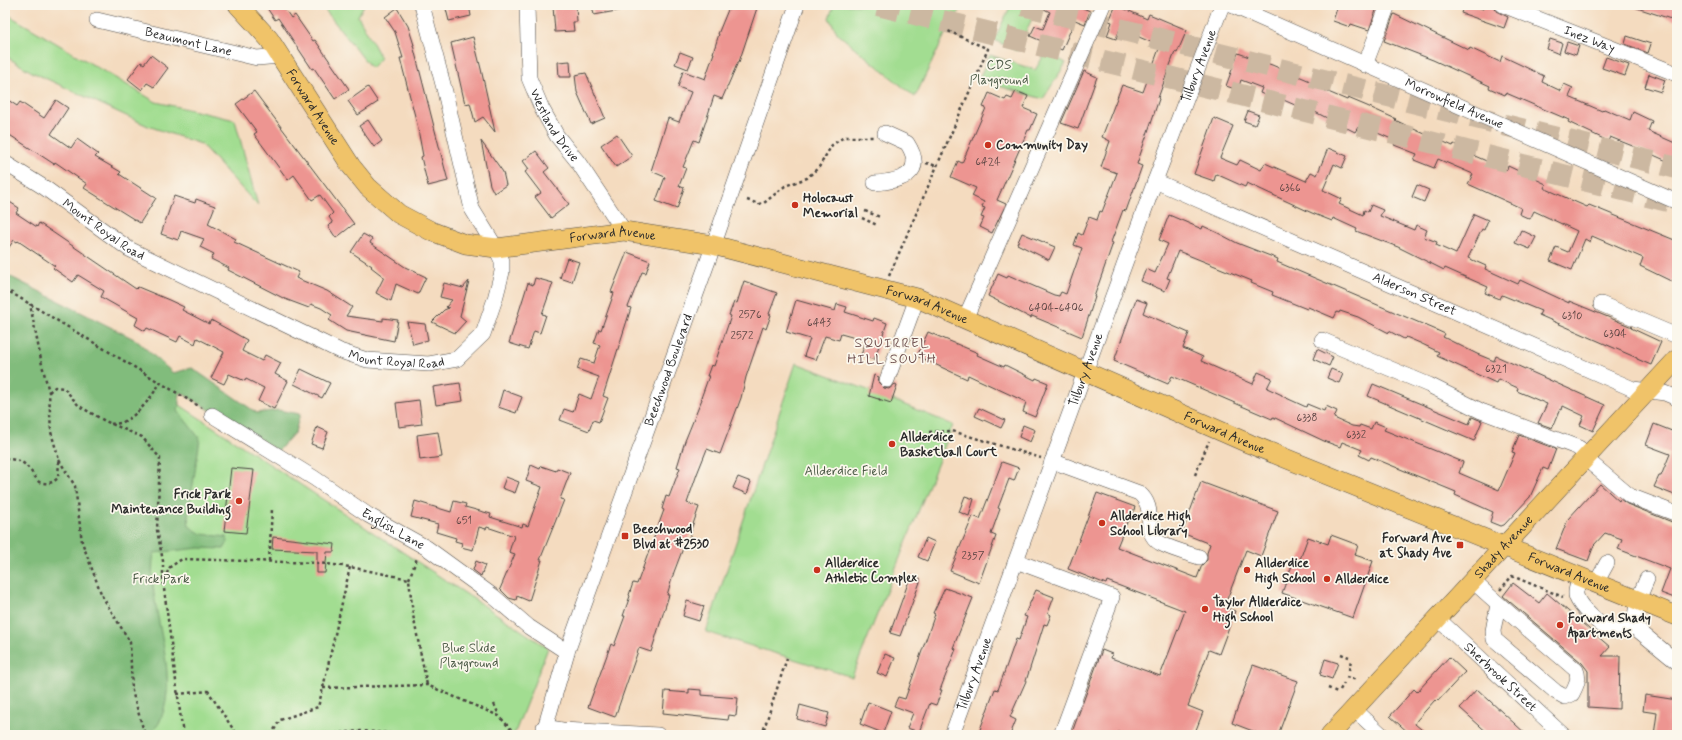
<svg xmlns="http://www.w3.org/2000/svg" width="1682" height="740" viewBox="0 0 1682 740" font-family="Mynerve,sans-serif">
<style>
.green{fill:#a2dd91;stroke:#66845e}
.forest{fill:#81bc7b;stroke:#567453}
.building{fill:#ed9591}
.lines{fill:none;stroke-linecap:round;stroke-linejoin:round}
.highway-tunnel{stroke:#ccb8a1;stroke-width:22;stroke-dasharray:22 11;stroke-linecap:butt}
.minor-casing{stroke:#494541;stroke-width:16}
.major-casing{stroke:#494541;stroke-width:20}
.path{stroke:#494541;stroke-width:2.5;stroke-dasharray:3 3;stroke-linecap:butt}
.minor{stroke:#fff;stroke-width:15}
.major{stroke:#f0c369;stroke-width:19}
.poi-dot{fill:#c8321e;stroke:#fbf7ec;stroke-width:1.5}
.labels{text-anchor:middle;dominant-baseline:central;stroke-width:3.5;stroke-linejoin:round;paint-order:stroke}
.number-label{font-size:11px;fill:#5c4644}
.street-label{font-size:13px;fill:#2b2b2b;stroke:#fbf7ec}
.park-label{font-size:13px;fill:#495844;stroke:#fbf7ec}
.poi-label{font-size:13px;font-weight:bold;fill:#2b2b2b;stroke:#fbf7ec;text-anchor:start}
.neighbourhood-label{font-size:14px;letter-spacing:1px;fill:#6f504f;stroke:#fbf7ec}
</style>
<rect width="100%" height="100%" fill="#fbf7ec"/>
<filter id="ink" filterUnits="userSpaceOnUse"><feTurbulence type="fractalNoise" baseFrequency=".025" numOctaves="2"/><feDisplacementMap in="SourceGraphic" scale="8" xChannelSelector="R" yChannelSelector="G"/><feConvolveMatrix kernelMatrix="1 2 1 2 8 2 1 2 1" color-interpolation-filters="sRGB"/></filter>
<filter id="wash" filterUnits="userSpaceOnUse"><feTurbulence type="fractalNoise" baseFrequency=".012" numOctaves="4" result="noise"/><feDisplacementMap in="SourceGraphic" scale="16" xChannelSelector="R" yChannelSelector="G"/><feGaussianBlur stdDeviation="0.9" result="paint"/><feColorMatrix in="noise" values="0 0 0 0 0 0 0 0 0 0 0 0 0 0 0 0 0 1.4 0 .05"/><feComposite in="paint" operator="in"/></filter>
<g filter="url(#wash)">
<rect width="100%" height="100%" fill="#f4dbbf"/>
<g class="green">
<path d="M321 5H364L358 16 381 58 371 68Z"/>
<path d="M834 5H961L953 25 950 24 915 97 838 34 829 18Z"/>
<path d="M1011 5H1026L1036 10 1017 51 994 40Z"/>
<path d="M5 13 156 102 235 120 258 206 201 144 148 126 32 72 5 56Z"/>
<path d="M1046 52 1066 63 1043 99 978 80 990 55 1035 70Z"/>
<path d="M5 294 89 345 548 648 514 735H5Z"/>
<path d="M796 363 881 395 953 425 852 677 706 632Z"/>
</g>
<path class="forest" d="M5 274 136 340 173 373 192 368 257 413 278 410 300 414 295 432 278 451 180 392 178 411 200 439 188 516 189 526 201 534 227 537 228 542 224 549 199 548 154 553C144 603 183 671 160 721 158 726 152 731 148 735H67L60 733 5 735Z"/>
<g id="blocks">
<g class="building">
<path d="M265 5H282L291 18 295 15 313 41 315 40 349 89 335 99 314 68 312 69 278 18 275 20Z"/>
<path d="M445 5H469L471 16 449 21Z"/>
<path d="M559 5 576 6 577 22H573L574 31 555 32 553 6Z"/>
<path d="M592 5H621L622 10 594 15Z"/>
<path d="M730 5H758L739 62H738L722 99 714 96 699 142 694 140 683 167 686 168 679 186 684 188 677 209 656 201 665 177 651 171 668 118 679 122 691 92 678 87 683 71 705 79 714 53H713L719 34H718Z"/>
<path d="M1036 5H1076L1090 11 1085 24 1075 20 1062 50 1030 36 1035 26 1043 29 1050 12Z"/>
<path d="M1116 5 1147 19 1149 14 1187 30 1177 53 1175 52 1158 98 1159 99 1137 164 1142 166 1126 211 1123 210 1111 242 1113 243 1094 297H1095L1082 337 1032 316 1031 318 988 296 998 274 1007 278 1008 275 1054 295 1059 296 1061 292 1066 294 1082 248 1074 245 1078 233 1082 235 1089 217 1097 220 1100 211 1102 212 1117 173 1101 167 1110 141 1102 137 1122 85 1143 92 1160 46 1139 37 1140 34 1121 26 1116 39 1107 36 1112 22 1109 21Z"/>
<path d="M1338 5H1378L1369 30 1351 24 1350 27 1333 21Z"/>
<path d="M1464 5H1472L1483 9 1484 5H1494L1496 11 1508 17 1504 28 1461 13Z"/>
<path d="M1634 5H1677V21L1634 7Z"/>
<path d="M397 8 408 26 414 45H413L448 181 428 186 421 157 423 156 417 124 400 58H403L395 32 385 17Z"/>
<path d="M1394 14 1469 50 1470 48 1500 62 1502 56 1519 64 1544 76 1542 82 1561 91 1564 84 1573 88 1569 97 1602 111 1604 109 1630 120 1633 112 1652 121 1648 131 1675 143 1677 139V170L1666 165 1667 161 1640 149 1610 137 1608 141 1568 122 1569 120 1506 93 1505 95 1489 88 1490 86 1433 60 1384 41Z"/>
<path d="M1627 36 1651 44 1648 53 1625 44Z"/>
<path d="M473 37 481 69 495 132 483 117 475 122 470 103 465 104 451 43Z"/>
<path d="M1550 39 1562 43 1559 54 1547 49Z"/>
<path d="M1567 42 1579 46 1576 55 1564 51Z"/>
<path d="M680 52 693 57 688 69 675 64Z"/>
<path d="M1238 53 1272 65 1315 83 1314 86 1347 100 1348 98 1367 106 1396 119 1395 120 1418 131 1453 146 1454 144 1469 151 1468 153 1507 170 1508 166 1546 184 1544 188 1587 207 1589 205 1677 241V274L1673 282 1640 266 1643 258 1592 236 1590 242 1585 239 1572 270 1550 261 1556 247 1568 252 1577 231 1534 211 1530 219 1519 214 1521 208 1468 184 1473 174 1438 159 1434 168 1414 160 1417 154 1394 145 1396 141 1373 131 1372 133 1358 127 1355 132 1305 107 1304 109 1279 98 1278 101 1260 93 1262 88 1241 80 1238 90 1226 86Z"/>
<path d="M151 55 168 68 154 87 147 83 142 90 128 79 141 62 144 64Z"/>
<path d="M1606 57 1629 65 1625 76 1602 68Z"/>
<path d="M570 61 571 77H559L558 62Z"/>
<path d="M1084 71 1097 77 1078 129 1061 123Z"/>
<path d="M586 73 605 118 591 124 577 92 575 75Z"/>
<path d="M1649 74 1665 80 1661 92 1645 87Z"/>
<path d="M368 87 378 102 358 115 348 101Z"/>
<path d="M254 91 354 224 336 238 328 226 333 223 329 217 333 213 320 195 312 200 294 175 288 180 254 134 257 132 236 104Z"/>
<path d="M1016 91 1028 96 1023 108 1037 114 1030 130H1028L997 200 1006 204 992 233 980 227 984 218 981 217 985 208 982 207 984 202 972 196 976 188 951 177 958 161 962 163 986 108 983 107 989 93 1005 100 1007 97 1012 99Z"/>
<path d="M5 98 17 106 20 102 44 118 56 100 68 108 51 134 71 148 77 139 98 154 95 157 121 172 119 174 156 198 140 223 84 188 87 184 55 162 54 164 5 132Z"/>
<path d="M1248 111 1259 115 1255 125 1244 121Z"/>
<path d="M1214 118 1233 126 1220 158 1237 165 1240 160 1261 170 1265 163 1306 181 1311 172 1317 175 1328 148 1347 156 1342 168 1334 164 1323 190 1342 199 1339 204 1363 215 1364 210 1368 212 1371 205 1383 210 1380 216 1414 230 1416 225 1427 230 1424 237 1437 242 1436 245 1456 254 1474 214 1488 220 1484 230 1482 229 1468 258 1486 266 1485 269 1518 284 1520 280 1569 303V301L1632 327 1631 328 1661 342 1651 365 1637 359V358L1539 315 1541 311 1502 295 1500 299 1485 293 1488 287 1445 268 1444 270 1398 247 1356 231 1357 229 1333 218 1332 221 1312 213 1247 183 1245 187 1216 174 1214 181 1194 174Z"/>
<path d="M368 120 382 141 374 147 359 126Z"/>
<path d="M617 134 632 156 616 167 601 145Z"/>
<path d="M481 141 503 172 506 185 494 193 490 185Z"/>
<path d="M536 151 549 168 544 172 569 204 551 218 535 197 541 193 525 172 529 169 523 161Z"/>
<path d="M1417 185 1429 190 1424 202 1412 197Z"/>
<path d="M174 196 195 203 196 199 215 206 208 224 236 239 234 242 299 272 296 278 327 291 352 307 346 316 383 321V318L398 320 394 341 346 331 329 320 332 315 321 308 311 304 309 308 285 299 228 270 229 268 211 259 214 254 200 247 204 239 181 231 178 240 161 234Z"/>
<path d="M5 199 19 208 16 213 37 227 39 223 136 289 138 287 169 300 184 307 182 310 209 324 211 320 247 340 242 351 262 361 265 355 281 363 275 374 288 381 274 409 258 401 264 388 246 379 245 381 229 374 224 384 211 378 224 352 197 338 195 344 180 336 177 342 147 328 145 331 135 325 138 318 101 297 104 291 78 275 73 282 53 268 55 266 18 241 17 242 14 240 5 253Z"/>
<path d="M1169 215 1202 229 1203 226 1218 233 1237 243 1278 259 1277 262 1434 329 1445 334 1443 337 1477 354 1494 361 1496 356 1605 405 1593 431 1580 425 1584 416 1563 406 1562 410 1560 409 1552 428 1538 423 1547 404 1517 391 1518 388 1498 379 1496 383 1437 356 1439 352 1420 343 1406 337 1404 339 1389 331V333L1358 317 1340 311 1339 313 1337 312 1334 318 1308 307 1307 309 1272 295 1273 292 1251 283 1252 281 1178 251 1167 278 1170 279 1165 291 1141 281 1146 269 1155 273 1168 244 1159 240Z"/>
<path d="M1521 230 1536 237 1530 249 1515 243Z"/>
<path d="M1022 233 1055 247 1049 260 1017 244Z"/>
<path d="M363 234 372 239 370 243 405 267 426 277 418 294 396 284 391 301 376 293 384 277 371 267 372 266 351 252Z"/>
<path d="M627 252 650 261 646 273 642 272 628 307 631 308 603 396 608 398 599 422 593 420 589 431 560 420 564 409 573 412 579 394 591 399 599 377 577 369 581 359 594 363 600 345 594 343 599 329 601 330 614 293 611 292Z"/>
<path d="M567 258 579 262 572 282 560 278Z"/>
<path d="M535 278 553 283 542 314 546 315 540 333 534 331 528 349 509 343 528 283 533 285Z"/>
<path d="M469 281 460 316 466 321 455 333 432 322 444 310 449 308 446 307 452 300 440 297 444 283 463 288Z"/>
<path d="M744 281 777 293 769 314 771 315 766 329 763 327 746 377 741 398 720 454 707 449 697 474 687 503 699 507 691 530H692L687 544 685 543 674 572 667 595H669L651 652 639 648 615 717 588 707 611 644 614 646 625 616H623L630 596 629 595 633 583 637 584 664 510 662 509 666 496 669 497 680 468 677 467 685 441 702 399 701 398 709 376H707L711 365 714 366 731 316 729 315 734 302 737 303Z"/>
<path d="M1136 299 1147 303 1143 313 1189 333 1183 348 1203 357 1201 361 1253 384 1258 372 1272 378 1267 388 1282 395V396L1306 407 1307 404 1324 411 1326 406 1337 411 1334 418 1352 426 1359 427 1360 425 1371 429 1374 422 1386 427 1384 430 1463 462 1459 473 1499 490 1515 453 1512 452 1519 435 1556 449 1548 470 1543 468 1530 497 1504 525 1500 526 1490 522 1493 512 1455 495 1456 492 1371 457 1369 460 1359 455 1362 450 1342 442 1340 447 1324 441 1273 417 1272 419 1172 376 1168 384 1114 361Z"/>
<path d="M796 300 835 311 837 304 847 307 845 312 873 321 874 318 887 323 874 360 861 355 866 341 841 334 839 340 825 336 816 360 804 356 810 339 786 332Z"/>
<path d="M407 322 425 324 428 340 413 344Z"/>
<path d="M928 332 978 353 977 355 1004 367 1005 365 1035 380 1036 378 1048 383 1035 417 1023 412 1026 402 968 375 967 379 917 356Z"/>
<path d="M1317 349 1333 357 1329 366 1313 359Z"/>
<path d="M301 369 330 383 322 398 294 384Z"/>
<path d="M1331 369 1343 374 1339 383 1327 378Z"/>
<path d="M874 375 879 377 878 382 884 388 889 389 895 384 897 385 891 403 869 396Z"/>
<path d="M460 383 463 401 436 405 433 387Z"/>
<path d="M1373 384 1469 424 1472 417 1482 421 1474 441 1368 396Z"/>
<path d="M503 390 522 397 516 413 498 407Z"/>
<path d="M419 400 422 424 399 427 396 403Z"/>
<path d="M979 408 1005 420 1001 428 975 416Z"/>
<path d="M1654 424 1677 433V496L1654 487 1659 476H1661L1670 454 1646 445Z"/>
<path d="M1023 425 1035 430 1030 442 1019 437Z"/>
<path d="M317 427 328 432 322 448 311 444Z"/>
<path d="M438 432 442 457 420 460 417 435Z"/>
<path d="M1002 462 1019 468 1014 481 1009 479 998 508 1000 509 991 534 996 536 979 583 950 571 973 516 980 519Z"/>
<path d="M531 465 540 469 541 466 556 471 557 468 570 473 560 499 564 500 540 560H542L529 601 517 596 516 600 509 598 500 589 515 554 509 552 514 536 487 527 486 529 479 527 473 550 461 547 462 543 455 541 456 538 436 532 438 524 411 517 415 501 451 512 454 501 466 504 465 507 491 514 490 517 522 527 523 524 528 526 542 487 526 481Z"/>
<path d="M231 468 254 470 246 533 224 531Z"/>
<path d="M506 477 519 482 515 493 502 488Z"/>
<path d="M738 477 751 482 747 494 733 488Z"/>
<path d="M1201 482 1278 511 1261 556 1246 550 1224 607 1235 611 1219 654 1209 650 1188 706 1203 712 1194 735H1126L1118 732 1117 735H1071L1102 650 1112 654 1111 658 1160 676 1185 611 1107 581 1106 584 1068 569 1097 493 1135 507 1130 521 1128 520 1117 547 1197 578 1202 565 1207 560V553L1210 544 1182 533Z"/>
<path d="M1600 484 1619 501 1620 499 1627 504 1677 524V599L1661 593 1670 569 1618 549 1622 539 1605 533 1594 545 1588 561 1556 549 1568 519Z"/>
<path d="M965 496 974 499 969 516 959 512Z"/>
<path d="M1331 535 1358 545 1355 555 1373 561 1353 618 1282 593 1293 563 1298 565 1308 537 1328 544Z"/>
<path d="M273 537 335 544 334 552H327L325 573H317V551L272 549Z"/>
<path d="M926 538 935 542 927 561 918 557Z"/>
<path d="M476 561 485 565 481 576 473 570Z"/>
<path d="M911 575 920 578V582L900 636 890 633Z"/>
<path d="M1513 583 1539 603 1547 593 1610 647 1602 656H1620L1619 709 1588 707V671L1582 663 1503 596Z"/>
<path d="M945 588 973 598 953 648 956 649 940 690H942L936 705 930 703 919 732 907 728 913 713 894 706 898 697 905 699 935 614 933 613Z"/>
<path d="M1036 590 1054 597 1048 613 1051 615 1047 625 1044 624 1026 681 1010 717 1016 720 1010 735H978L995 689 998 690 1016 639 1019 640 1027 617 1024 616Z"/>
<path d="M687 601 704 606 699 621 683 616Z"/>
<path d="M885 654 895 658 887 677 877 673Z"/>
<path d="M1449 657 1465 672 1437 702 1435 700 1417 720 1415 724 1428 735H1411L1390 716 1414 689 1417 692Z"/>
<path d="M1325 659 1338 663 1332 679 1320 675Z"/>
<path d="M1253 665 1298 681 1278 735H1263L1232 723Z"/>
<path d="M689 689 701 690V695L738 698 736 716 729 715 728 720 663 713 665 691 689 693Z"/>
<path d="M1477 689 1503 713 1527 735H1490L1460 708Z"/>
<path d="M1645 695 1677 700V735H1654L1657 713 1643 711Z"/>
<path d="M868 702 891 711 883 733 860 724Z"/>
<path d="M800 705 829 713 825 727 797 719Z"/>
</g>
</g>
</g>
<g filter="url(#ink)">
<use href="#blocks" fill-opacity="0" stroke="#494541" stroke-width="1"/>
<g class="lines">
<g class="highway-tunnel">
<path d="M878 5 1672 202"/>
<path d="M1023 5 1677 168"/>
</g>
<defs>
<g id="minor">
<path id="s1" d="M527 5 529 78 542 109 557 136 578 162 624 231"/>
<path id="s2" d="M1231 5 1677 202"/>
<path id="s3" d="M1503 5 1677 74"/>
<path id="s4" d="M97 20 257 58 280 56"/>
<path d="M1365 65 1388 5"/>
<path id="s5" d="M5 163 45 188 129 249 340 351 367 360 429 364 457 359 483 334 495 299 502 272V261L496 248 472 209 445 92 422 5"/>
<path id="s6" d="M1155 181 1633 389 1665 393 1677 398"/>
<path d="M875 183C901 181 927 174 907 143L885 133"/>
<path d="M1601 304 1677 336"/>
<path d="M965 319 1103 5"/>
<path d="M1322 340 1429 385 1481 411 1579 448 1586 459 1630 496 1677 514"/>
<path d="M887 380 917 298"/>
<path id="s7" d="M212 415 314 478 368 515 427 548 493 596 529 627 567 652"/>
<path d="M1052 461 1139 493C1159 510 1140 531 1160 543 1171 549 1186 553 1199 557"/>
<path d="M1016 561 1112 597 1061 735"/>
<path d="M1581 577C1579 583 1575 588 1576 595 1578 606 1604 630 1614 631 1621 632 1627 629 1633 626"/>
<path d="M1647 579 1638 600 1633 626 1677 662"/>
<path d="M1473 581C1506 612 1542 640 1576 670 1580 679 1576 686 1572 694L1565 697 1556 692 1494 639 1493 631 1498 604"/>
<path d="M1596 583 1607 563"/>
<path id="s8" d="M1438 619 1563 735"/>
<path d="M1354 709 1382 735"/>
<path d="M544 727 562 730 658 735"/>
<path id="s9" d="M543 735 567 652 709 258 797 5"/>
<path id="s10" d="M952 735 1155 181 1222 5"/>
</g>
<g id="major">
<path id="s11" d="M238 5 269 39 351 166 368 187 399 214 431 231 465 244 496 248 624 231 713 245 917 298 1250 444 1677 616"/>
<path id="s12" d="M1330 735 1677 359"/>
</g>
</defs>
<use href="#minor" class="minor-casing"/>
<use href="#major" class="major-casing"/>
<g class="path">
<path d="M926 163 937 166"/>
<path d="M747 200 759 204 764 203 785 186 807 178 819 167 832 145 844 137H873"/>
<path d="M865 211 880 217"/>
<path d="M862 218 877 225"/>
<path d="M889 276 988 49 948 31"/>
<path d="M5 289 202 408"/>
<path d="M49 392 55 387 64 388 79 406 105 421 142 437 160 458 157 530 163 561V581L183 735"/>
<path d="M879 400 880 399"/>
<path d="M111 424C114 423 120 424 123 422 139 414 151 398 160 383"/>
<path d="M929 432 952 431 1041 458"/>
<path d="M5 459C26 459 27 467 39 482 47 484 51 484 58 478L59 460 51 432 49 392 42 365 30 304"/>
<path d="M59 460 75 486 82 542 102 596 130 642 132 691 145 735"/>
<path d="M1195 475 1209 441"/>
<path d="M269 561 272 509"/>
<path d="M164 579 170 567 182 559 319 563 350 567 409 579 413 615 427 685"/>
<path d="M409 579 417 558"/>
<path d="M1500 590 1512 576 1563 597"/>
<path d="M1341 654 1349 657"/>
<path d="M1349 670 1351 660"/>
<path d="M1346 677 1357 680"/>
<path d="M323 688 427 685 499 716 516 735"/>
<path d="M1328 688 1337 692"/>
<path d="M1340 690 1344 683"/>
<path d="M177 694 208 691 237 735"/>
<path d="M494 704 499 715"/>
<path d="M271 735 280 720 318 707 323 688 350 567"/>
<path d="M317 735 361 731 417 735"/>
<path d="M762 735 787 658"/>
</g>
<use href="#minor" class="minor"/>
<use href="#major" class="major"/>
</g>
</g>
<g class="poi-dot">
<circle cx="988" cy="145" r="4"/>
<circle cx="795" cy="205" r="4"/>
<circle cx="892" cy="444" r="4"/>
<circle cx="239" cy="501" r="4"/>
<circle cx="1102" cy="523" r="4"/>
<rect x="621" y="532" width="8" height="8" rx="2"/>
<rect x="1456" y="541" width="8" height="8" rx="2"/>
<circle cx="817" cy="570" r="4"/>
<circle cx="1247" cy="570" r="4"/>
<circle cx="1327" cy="579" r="4"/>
<circle cx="1205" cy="609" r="4"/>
<circle cx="1560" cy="625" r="4"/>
</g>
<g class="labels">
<g class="number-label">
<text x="988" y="162">6424</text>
<text x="1290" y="188">6366</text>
<text x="1056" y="308">6404-6406</text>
<text x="750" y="315">2576</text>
<text x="1572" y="316">6310</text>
<text x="819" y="323">6443</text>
<text x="1615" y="334">6304</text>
<text x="742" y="336">2572</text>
<text x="1496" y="369">6321</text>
<text x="1307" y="418">6338</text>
<text x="1356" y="435">6332</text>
<text x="464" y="521">651</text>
<text x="973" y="556">2357</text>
</g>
<g class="street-label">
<text stroke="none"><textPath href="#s3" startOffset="93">Inez Way</textPath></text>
<text stroke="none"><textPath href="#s4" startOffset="94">Beaumont Lane</textPath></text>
<text stroke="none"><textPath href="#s10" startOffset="713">Tilbury Avenue</textPath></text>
<text stroke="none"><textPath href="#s2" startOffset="244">Morrowfield Avenue</textPath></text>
<text stroke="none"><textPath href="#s11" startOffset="127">Forward Avenue</textPath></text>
<text stroke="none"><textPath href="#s1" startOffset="127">Westland Drive</textPath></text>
<text stroke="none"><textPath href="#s5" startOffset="119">Mount Royal Road</textPath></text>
<text stroke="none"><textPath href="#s11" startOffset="487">Forward Avenue</textPath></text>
<text stroke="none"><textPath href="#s6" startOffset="283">Alderson Street</textPath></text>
<text stroke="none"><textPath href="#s11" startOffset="811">Forward Avenue</textPath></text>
<text stroke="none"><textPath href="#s5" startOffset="443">Mount Royal Road</textPath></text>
<text stroke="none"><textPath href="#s9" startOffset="386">Beechwood Boulevard</textPath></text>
<text stroke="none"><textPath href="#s10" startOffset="389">Tilbury Avenue</textPath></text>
<text stroke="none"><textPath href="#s11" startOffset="1135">Forward Avenue</textPath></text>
<text stroke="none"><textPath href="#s7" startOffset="214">English Lane</textPath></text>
<text stroke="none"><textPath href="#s12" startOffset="256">Shady Avenue</textPath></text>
<text stroke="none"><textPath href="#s11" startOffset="1507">Forward Avenue</textPath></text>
<text stroke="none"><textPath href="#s10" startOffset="65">Tilbury Avenue</textPath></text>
<text stroke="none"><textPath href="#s8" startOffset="85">Sherbrook Street</textPath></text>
</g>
<g class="park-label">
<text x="999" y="65">CDS<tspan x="999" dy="15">Playground</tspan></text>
<text x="846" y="471">Allderdice Field</text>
<text x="161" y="579">Frick Park</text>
<text x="469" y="648">Blue Slide<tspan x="469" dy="15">Playground</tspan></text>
</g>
<g class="poi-label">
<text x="996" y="145">Community Day</text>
<text x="803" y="198">Holocaust<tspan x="803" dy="15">Memorial</tspan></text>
<text x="900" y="437">Allderdice<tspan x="900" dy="15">Basketball Court</tspan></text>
<text x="231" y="494" text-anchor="end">Frick Park<tspan x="231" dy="15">Maintenance Building</tspan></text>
<text x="1110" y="516">Allderdice High<tspan x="1110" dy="15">School Library</tspan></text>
<text x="633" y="529">Beechwood<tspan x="633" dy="15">Blvd at #2530</tspan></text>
<text x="1452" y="538" text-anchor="end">Forward Ave<tspan x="1452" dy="15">at Shady Ave</tspan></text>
<text x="825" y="563">Allderdice<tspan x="825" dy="15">Athletic Complex</tspan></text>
<text x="1255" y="563">Allderdice<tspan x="1255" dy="15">High School</tspan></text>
<text x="1335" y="579">Allderdice</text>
<text x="1213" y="602">Taylor Allderdice<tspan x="1213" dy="15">High School</tspan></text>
<text x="1568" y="618">Forward Shady<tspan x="1568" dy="15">Apartments</tspan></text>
</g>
<g class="neighbourhood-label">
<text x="892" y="343">SQUIRREL<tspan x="892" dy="16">HILL SOUTH</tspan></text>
</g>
</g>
<rect width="1682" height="740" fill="none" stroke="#fbf7ec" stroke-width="20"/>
</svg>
